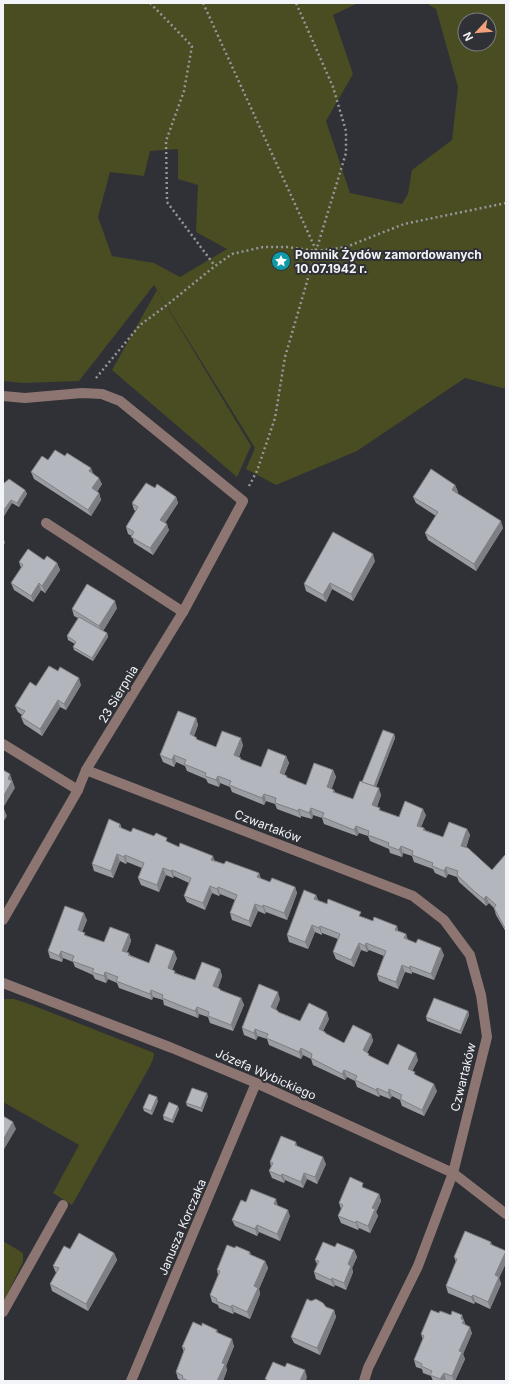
<svg xmlns="http://www.w3.org/2000/svg" width="509" height="1384" viewBox="0 0 509 1384" font-family="Inter,sans-serif">
<style>
.green{fill:#4a4c22;fill-rule:evenodd}
.lines{fill:none;stroke-linecap:round;stroke-linejoin:round}
.path{stroke:#95979b;stroke-width:2.5;stroke-dasharray:2 3;stroke-linecap:butt}
.minor{stroke:#8d7671;stroke-width:10}
.wall{fill:#9a9da3}
.shaded-wall{fill:#7d7f84}
.building{fill:#b3b6bd;stroke:#7d7f84}
.labels{text-anchor:middle;dominant-baseline:central;stroke-width:4;stroke-linejoin:round;paint-order:stroke}
.poi-label{font-size:12px;font-weight:bold;fill:#f2f4f7;stroke:#2f3137;text-anchor:start}
.street-label{font-size:12px;fill:#f2f4f7;stroke:#2f3137}
</style>
<rect width="100%" height="100%" fill="#2f3137"/>
<g class="green">
<path d="M3 3H358L333 15 353 74 326 121 350 193 402 204 408 194 412 170 452 140 458 87 436 9 426 3H506V389L465 378 357 451 276 485 246 469 255 448 154 285 79 381 23 383 3 381ZM465 20H489V44H465ZM178 149V179L198 185 196 232 227 249 180 277 154 263 112 256 98 217 110 172 144 176 150 151Z"/>
<path d="M157 290 251 446 237 477 112 370Z"/>
<path d="M3 999H14L32 1005 154 1053 153 1059 150 1066 72 1205 53 1193 79 1145 3 1102Z"/>
<path d="M3 1241 23 1253V1262L3 1303Z"/>
</g>
<g class="lines">
<g class="path">
<path d="M150 3 192 46 184 91 166 141 167 202 215 266"/>
<path d="M203 3 316 250"/>
<path d="M96 378 140 325 167 305 215 266 232 254 263 247H288L316 251 346 247 404 224 506 203"/>
<path d="M249 486 257 471 275 418 285 357 316 251 346 153V131L333 87 296 3"/>
</g>
<g class="minor">
<path d="M3 396 25 398 82 393 102 394 120 401 243 501 183 612 86 770 78 790 3 920"/>
<path d="M46 523 183 612"/>
<path d="M3 744 78 790"/>
<path d="M86 770 413 896 444 920 470 955 481 995 487 1037 453 1173 418 1266 368 1368 364 1381"/>
<path d="M3 983 172 1048 256 1083 453 1173 506 1214"/>
<path d="M3 1312 63 1205"/>
<path d="M131 1381 256 1083"/>
</g>
</g>
<g class="wall">
<path d="M48 460 93 473 102 484 97 492 99 493 101 500 91 516 34 479 31 472Z"/>
<path d="M3 484 25 490 27 494 19 507 12 503 4 516 3 515Z"/>
<path d="M455 485 458 492 457 493 503 528 476 571 428 540 425 533 436 516 416 503 413 497Z"/>
<path d="M155 488 176 497 178 503 165 523 169 530 153 555 134 543 132 536 128 534 126 527 136 511 134 510 132 503Z"/>
<path d="M44 560 57 563 60 570 45 593 41 590 33 602 14 590 11 583 21 568 19 562Z"/>
<path d="M375 561 353 601 332 589 326 602 306 591 304 584Z"/>
<path d="M117 608 103 631 107 633 108 637 93 661 74 650 73 647 75 644 68 640 67 636 78 618 74 616 72 609Z"/>
<path d="M81 685 66 710 60 707 42 736 24 724 21 717 22 715 18 712 15 706 36 686Z"/>
<path d="M196 718 198 725 194 736 198 740 216 747 243 745 239 757 242 760 261 767 286 756 289 763 284 775 287 776 288 778 306 785 333 770 336 777 331 789 334 790 335 792 353 799 362 782 394 734 395 738 376 787 381 795 377 807 380 808V810L399 817 426 815 421 827 424 828 425 830 443 837 467 829 470 835 466 848 492 870 506 856V932L496 915 494 908 489 903 486 906 459 882 457 877 448 874 446 878 435 873 433 869 414 862 412 856 403 853 402 857 390 853 389 849 370 841 368 836 359 833 357 836 324 824 322 818 313 815 312 819 301 816V818L277 809 275 804 266 801 264 805 232 792 230 787 220 783 219 787 208 783 206 779 187 771 185 766 176 762 174 767 163 762 160 755Z"/>
<path d="M120 824 122 829 131 832 169 843 224 864 259 873 261 879 270 882 295 887 297 893 287 920 266 912 265 914 258 911 251 927 232 920 230 913 235 900 220 894 219 896 212 893 205 910 187 902 184 896 189 883 174 876 173 878 166 875 159 892 141 885 138 878 142 868 127 862 126 864 120 861 113 878 94 871 92 864Z"/>
<path d="M316 895 318 900 399 931 406 934 408 940 444 955 434 980 412 972V974L405 972 398 989 379 981 377 975 384 956 369 950 367 952 361 950 354 967 336 959 333 952 338 939 322 933V935L315 932 308 949 289 942 287 935Z"/>
<path d="M87 920 82 932 85 935 104 942 129 934 131 941 127 952 129 953 130 955 149 963 177 958 172 970 176 973 195 980 220 969 222 976 218 988 221 991 241 998 244 1005 233 1031 210 1023 208 1017 199 1014 198 1018 164 1005 163 1000 153 997 152 1000 119 988 117 983 108 979 106 983 95 979 93 975 75 967 73 962 63 958 62 962 50 958 48 951Z"/>
<path d="M280 999 276 1009 279 1012 300 1021 329 1019 323 1031 325 1032 326 1034 344 1043 371 1034 373 1041 367 1053 370 1056 388 1065 418 1060 412 1071 416 1075 437 1091 424 1116 402 1106 400 1100 392 1096 390 1099 380 1095 379 1097 357 1087 355 1081 347 1077 345 1080 313 1065 311 1059 303 1055 301 1059 269 1045 267 1039 258 1036 256 1040 244 1035 242 1028Z"/>
<path d="M468 1011 469 1015 461 1034 427 1021 426 1017Z"/>
<path d="M208 1096 202 1112 187 1106 186 1103Z"/>
<path d="M158 1101 152 1115 144 1111 143 1108Z"/>
<path d="M179 1109 173 1123 164 1120 163 1116Z"/>
<path d="M296 1142 297 1146 326 1164 317 1184 307 1179 303 1188 285 1180 284 1183 272 1178 269 1171 271 1167 270 1162Z"/>
<path d="M365 1188 379 1194 381 1201 376 1212 378 1216 370 1233 359 1228 358 1230 341 1223 338 1216 341 1209 339 1203Z"/>
<path d="M246 1202 278 1206 290 1216 280 1241 259 1232 257 1236 235 1226 232 1220Z"/>
<path d="M491 1242 492 1245 506 1251V1263L499 1278 501 1284 490 1309 475 1302 474 1304 448 1293 446 1286 456 1262 454 1257Z"/>
<path d="M335 1247 354 1250 357 1257 352 1268 353 1272 346 1290 335 1285 334 1287 316 1279 314 1272 317 1264 315 1260Z"/>
<path d="M235 1248 250 1252 251 1255 265 1261 268 1268 259 1289 260 1294 250 1319 234 1312 233 1314 219 1308 218 1305 212 1302 210 1295 218 1275 217 1270Z"/>
<path d="M70 1249 114 1253 117 1260 88 1311 52 1291 50 1284 56 1273 53 1266Z"/>
<path d="M311 1301 334 1310 336 1317 320 1355 294 1343 291 1337Z"/>
<path d="M439 1313 465 1322V1325L472 1333 463 1354 465 1359 455 1381H449L446 1380V1381H433L431 1376 423 1373 422 1369 416 1367 414 1360 423 1340 421 1334Z"/>
<path d="M202 1326 217 1330 218 1333 234 1346 226 1366 227 1370 223 1381H183L178 1379 176 1372 184 1352 182 1347Z"/>
</g>
<g class="shaded-wall">
<path d="M91 468 94 475 89 471Z"/>
<path d="M99 478 102 484 95 495 92 488Z"/>
<path d="M455 485 458 492 455 497 452 490Z"/>
<path d="M25 490 27 494 19 507 17 503Z"/>
<path d="M99 493 101 500 91 516 88 510Z"/>
<path d="M176 497 178 503 163 526 160 520Z"/>
<path d="M11 500 12 503 4 516 3 511Z"/>
<path d="M501 521 503 528 476 571 474 564Z"/>
<path d="M167 524 169 530 153 555 150 548Z"/>
<path d="M3 536 5 543 3 545Z"/>
<path d="M373 554 375 561 353 601 351 594Z"/>
<path d="M57 563 60 570 45 593 42 586Z"/>
<path d="M39 583 41 590 33 602 31 596Z"/>
<path d="M330 583 332 589 326 602 323 595Z"/>
<path d="M115 601 117 608 102 633 99 626Z"/>
<path d="M107 633 108 637 93 661 92 658Z"/>
<path d="M79 678 81 685 66 710 64 704Z"/>
<path d="M58 700 60 707 42 736 40 729Z"/>
<path d="M196 718 198 725 192 741 190 734Z"/>
<path d="M394 734 395 738 374 792 373 788Z"/>
<path d="M241 738 243 745 237 762 234 755Z"/>
<path d="M174 755 176 762 174 767 172 760Z"/>
<path d="M286 756 289 763 282 780 280 773Z"/>
<path d="M333 770 336 777 330 794 327 787Z"/>
<path d="M10 774 15 788 3 808V797L8 779Z"/>
<path d="M218 776 220 783 219 787 216 780Z"/>
<path d="M379 788 381 795 375 812 372 805Z"/>
<path d="M264 794 266 801 264 805 262 798Z"/>
<path d="M311 808 313 815 312 819 309 813Z"/>
<path d="M4 809 7 816 3 822V811Z"/>
<path d="M299 809 301 816V818L298 811Z"/>
<path d="M423 809 426 815 419 832 417 826Z"/>
<path d="M356 826 359 833 357 836 354 830Z"/>
<path d="M467 829 470 835 464 853 461 846Z"/>
<path d="M401 846 403 853 402 857 399 850Z"/>
<path d="M117 854 120 861 113 878 111 871Z"/>
<path d="M125 855 127 862 126 864 124 857Z"/>
<path d="M213 856 215 862 211 860Z"/>
<path d="M446 867 448 874 446 878 444 871Z"/>
<path d="M163 868 166 875 159 892 157 885Z"/>
<path d="M172 870 174 876 173 878 171 871Z"/>
<path d="M259 873 261 880 257 877Z"/>
<path d="M210 886 212 893 205 910 203 903Z"/>
<path d="M218 887 220 894 219 896 217 889Z"/>
<path d="M295 887 297 893 287 920 284 913Z"/>
<path d="M316 895 318 902 314 899Z"/>
<path d="M486 896 489 903 486 906 484 899Z"/>
<path d="M255 904 258 911 251 927 249 921Z"/>
<path d="M263 905 266 912 265 914 263 907Z"/>
<path d="M84 913 87 920 80 937 78 930Z"/>
<path d="M312 925 315 932 308 949 305 942Z"/>
<path d="M320 926 322 933V935L319 928Z"/>
<path d="M397 926 399 933 395 930Z"/>
<path d="M129 934 131 941 125 957 122 951Z"/>
<path d="M406 934 408 941 404 938Z"/>
<path d="M359 943 361 950 354 967 351 960Z"/>
<path d="M366 943 369 950 367 952 365 946Z"/>
<path d="M441 948 444 955 434 980 431 974Z"/>
<path d="M61 951 63 958 62 962 59 956Z"/>
<path d="M174 951 177 958 170 975 168 968Z"/>
<path d="M402 965 405 972 398 989 396 982Z"/>
<path d="M410 966 412 972V974L409 968Z"/>
<path d="M220 969 222 976 216 993 213 986Z"/>
<path d="M105 972 108 979 106 983 104 976Z"/>
<path d="M151 990 153 997 152 1000 150 994Z"/>
<path d="M278 992 280 999 274 1014 271 1007Z"/>
<path d="M241 998 244 1005 233 1031 231 1025Z"/>
<path d="M197 1007 199 1014 198 1018 195 1011Z"/>
<path d="M468 1011 469 1015 461 1034 460 1031Z"/>
<path d="M327 1012 329 1019 321 1035 319 1029Z"/>
<path d="M255 1029 258 1036 256 1040 254 1033Z"/>
<path d="M371 1034 373 1041 365 1057 363 1050Z"/>
<path d="M301 1048 303 1055 301 1059 299 1052Z"/>
<path d="M416 1053 418 1060 410 1076 408 1069Z"/>
<path d="M344 1070 347 1077 345 1080 342 1074Z"/>
<path d="M434 1084 437 1091 424 1116 422 1110Z"/>
<path d="M377 1088 380 1095 379 1097 376 1090Z"/>
<path d="M389 1089 392 1096 390 1099 388 1093Z"/>
<path d="M207 1093 208 1096 202 1112 201 1108Z"/>
<path d="M157 1097 158 1101 152 1115 151 1111Z"/>
<path d="M178 1106 179 1109 173 1123 172 1120Z"/>
<path d="M13 1122 16 1129 3 1151V1140Z"/>
<path d="M323 1157 326 1164 317 1184 315 1177Z"/>
<path d="M304 1173 307 1179 303 1188 301 1182Z"/>
<path d="M282 1174 285 1180 284 1183 281 1176Z"/>
<path d="M379 1194 381 1201 376 1212 378 1216 370 1233 368 1226 372 1208Z"/>
<path d="M276 1199 278 1206 274 1204Z"/>
<path d="M288 1210 290 1216 280 1241 277 1234Z"/>
<path d="M356 1221 359 1228 358 1230 356 1223Z"/>
<path d="M257 1225 259 1232 257 1236 255 1229Z"/>
<path d="M354 1250 357 1257 352 1268 353 1272 346 1290 344 1283 348 1264Z"/>
<path d="M506 1251V1263L499 1278 501 1284 490 1309 488 1302 495 1275Z"/>
<path d="M114 1253 117 1260 88 1311 86 1304Z"/>
<path d="M265 1261 268 1268 259 1289 260 1294 250 1319 247 1312 254 1286Z"/>
<path d="M332 1278 335 1285 334 1287 331 1280Z"/>
<path d="M473 1295 475 1302 474 1304 471 1297Z"/>
<path d="M232 1305 234 1312 233 1314 231 1307Z"/>
<path d="M334 1310 336 1317 320 1355 317 1348Z"/>
<path d="M462 1315 466 1326 465 1330 461 1319Z"/>
<path d="M470 1327 472 1333 463 1354 465 1359 455 1381H454L452 1376 459 1351Z"/>
<path d="M232 1339 234 1346 226 1366 227 1370 223 1381H217L222 1363Z"/>
<path d="M305 1370 307 1377 306 1381H300Z"/>
<path d="M444 1373 446 1380V1381H441L440 1379Z"/>
</g>
<g class="building">
<path d="M55 450 65 456 67 453 91 468 89 471 99 478 92 488 99 493 88 510 31 472 42 456 48 460Z"/>
<path d="M431 469 455 485 452 490 501 521 474 564 425 533 438 512 413 497Z"/>
<path d="M9 479 25 490 17 503 11 500 3 511V484Z"/>
<path d="M146 483 155 488 157 484 176 497 160 520 167 524 150 548 131 537 134 532 126 527 138 507 132 503Z"/>
<path d="M333 532 373 554 351 594 330 583 323 595 304 584Z"/>
<path d="M28 549 44 560 47 556 57 563 42 586 39 583 31 596 11 583 23 565 19 562Z"/>
<path d="M87 584 115 601 99 626 72 609Z"/>
<path d="M79 617 107 633 92 658 73 647 76 642 67 636Z"/>
<path d="M49 666 58 671 60 667 79 678 64 704 58 700 40 729 21 717 25 711 15 706 30 682 36 686Z"/>
<path d="M178 711 196 718 190 734 197 738 196 739 216 747 222 731 241 738 234 755 241 758 240 759 261 767 268 749 286 756 280 773 287 776 286 777 306 785 314 763 333 770 327 787 334 790 333 792 353 799 360 781 379 788 372 805 380 808 379 810 399 817 405 801 423 809 417 826 424 828 423 830 443 837 449 822 467 829 461 846 468 848 492 870 505 855 506 856V930L494 908 496 905 486 896 484 899 475 892 457 875 458 871 446 867 444 871 432 866 433 863 412 855 413 851 401 846 399 850 388 846 389 843 368 835 369 831 356 826 354 830 322 817 324 813 311 808 309 813 299 809 298 811 275 803 276 798 264 794 262 798 229 785 231 781 218 776 216 780 205 776 206 773 184 764 186 760 174 755 172 760 160 755Z"/>
<path d="M383 730 394 734 374 786 362 782Z"/>
<path d="M3 770 10 774 8 779 12 781 3 797Z"/>
<path d="M109 819 120 824 119 827 131 832 133 828 154 836 156 833 167 838 166 841 179 847 180 843 213 856 211 860 224 864 226 861 259 873 257 877 270 882 272 878 295 887 284 913 263 905V907L255 904 249 921 230 913 237 895 218 887 217 889 210 886 203 903 184 896 191 878 172 870 171 871 163 868 157 885 138 878 144 863 125 855 124 857 117 854 111 871 92 864Z"/>
<path d="M304 890 316 895 314 899 327 904 328 899 361 912 359 916 373 921 374 917 397 926 395 930 406 934 404 938 416 943 418 939 441 948 431 974 410 966 409 968 402 965 396 982 377 975 386 951 366 943 365 946 359 943 351 960 333 952 340 934 320 926 319 928 312 925 305 942 287 935Z"/>
<path d="M65 906 84 913 78 930 85 933 84 935 104 942 110 927 129 934 122 951 129 953 128 955 149 963 156 944 174 951 168 968 175 971 174 973 195 980 202 962 220 969 213 986 220 989V990L241 998 231 1025 208 1016 209 1012 197 1007 195 1011 184 1007 162 998 163 995 151 990 150 994 116 981 118 977 105 972 104 976 92 972 94 969 72 961 74 956 61 951 59 956 48 951Z"/>
<path d="M259 984 278 992 271 1007 278 1011V1012L300 1021 309 1003 327 1012 319 1029 325 1032V1033L344 1043 353 1025 371 1034 363 1050 369 1054 368 1055 388 1065 398 1044 416 1053 408 1069 415 1072 414 1074 434 1084 422 1110 400 1099 402 1095 389 1089 388 1093 377 1088 376 1090 355 1080 357 1076 344 1070 342 1074 311 1058 312 1054 301 1048 299 1052 266 1038 268 1034 255 1029 254 1033 242 1028Z"/>
<path d="M434 998 468 1011 460 1031 426 1017Z"/>
<path d="M192 1088 207 1093 201 1108 186 1103Z"/>
<path d="M149 1094 157 1097 151 1111 143 1108Z"/>
<path d="M169 1102 178 1106 172 1120 163 1116Z"/>
<path d="M3 1116 13 1122 3 1140Z"/>
<path d="M281 1136 296 1142 295 1145 323 1157 315 1177 304 1173 301 1182 282 1174 281 1176 269 1171 273 1163 270 1162Z"/>
<path d="M350 1177 363 1183 362 1187 379 1194 372 1208 375 1209 368 1226 356 1221V1223L338 1216 343 1205 339 1203Z"/>
<path d="M251 1189 276 1199 274 1204 288 1210 277 1234 257 1225 255 1229 232 1220 241 1200 246 1202Z"/>
<path d="M465 1231 491 1242 490 1244 506 1251 495 1275 499 1277 488 1302 473 1295 471 1297 446 1286 457 1259 454 1257Z"/>
<path d="M79 1233 114 1253 86 1304 50 1284 59 1268 53 1266 64 1246 70 1249Z"/>
<path d="M323 1242 335 1247 337 1243 354 1250 348 1264 351 1266 344 1283 332 1278 331 1280 314 1272 319 1261 315 1260Z"/>
<path d="M227 1245 235 1248 236 1246 250 1252 249 1254 265 1261 254 1286 258 1288 247 1312 232 1305 231 1307 216 1301 217 1299 210 1295 220 1271 217 1270Z"/>
<path d="M307 1299 311 1301 316 1299 323 1303 326 1307 334 1310 317 1348 291 1337Z"/>
<path d="M431 1310 439 1313 440 1311 451 1315 452 1311 462 1315 461 1319 464 1320 462 1323 470 1327 459 1351 462 1352 452 1376 444 1373 440 1379 430 1375 432 1371 421 1366 422 1364 414 1360 424 1336 421 1334Z"/>
<path d="M193 1322 202 1326V1323L217 1330 216 1332 232 1339 222 1363 225 1364 217 1381H188L182 1378 183 1376 176 1372 185 1348 182 1347Z"/>
<path d="M273 1362 285 1367 287 1363 305 1370 300 1381H269L265 1379Z"/>
</g>
<defs>
<symbol id="sight-disc" viewBox="-11 -11 22 22"><circle r="9.5" fill="#0f9aa8" stroke="#2f3137"/><path d="M0-6L1.8-2.2L6-1.7L2.9 1.2L3.7 5.4L0 3.3L-3.7 5.4L-2.9 1.2L-6-1.7L-1.8-2.2Z" fill="#fff"/></symbol>
</defs>
<g fill-rule="evenodd">
<use href="#sight-disc" x="270" y="250" width="22" height="22"/>
</g>
<g class="labels">
<g class="poi-label">
<text x="295" y="254">Pomnik Żydów zamordowanych<tspan x="295" dy="14">10.07.1942 r.</tspan></text>
</g>
<g class="street-label">
<text transform="translate(118 694) rotate(-59)">23 Sierpnia</text>
<text transform="translate(268 826) rotate(21)">Czwartaków</text>
<text transform="translate(266 1074) rotate(24)">Józefa Wybickiego</text>
<text transform="translate(463 1077) rotate(-76)">Czwartaków</text>
<text transform="translate(182 1227) rotate(-67)">Janusza Korczaka</text>
</g>
</g>
<rect width="509" height="1384" fill="none" stroke="#f2f4f7" stroke-width="8"/>
<g transform="translate(477 32) rotate(244)"><circle r="19" fill="#2f3137" stroke="#7d7f84"/>
<path d="M0-3L7 15L0 10L-7 15Z" fill="#f1a17c"/>
<text y="-6" font-size="11" font-weight="bold" text-anchor="middle" fill="#f2f4f7">N</text>
</g>
</svg>
